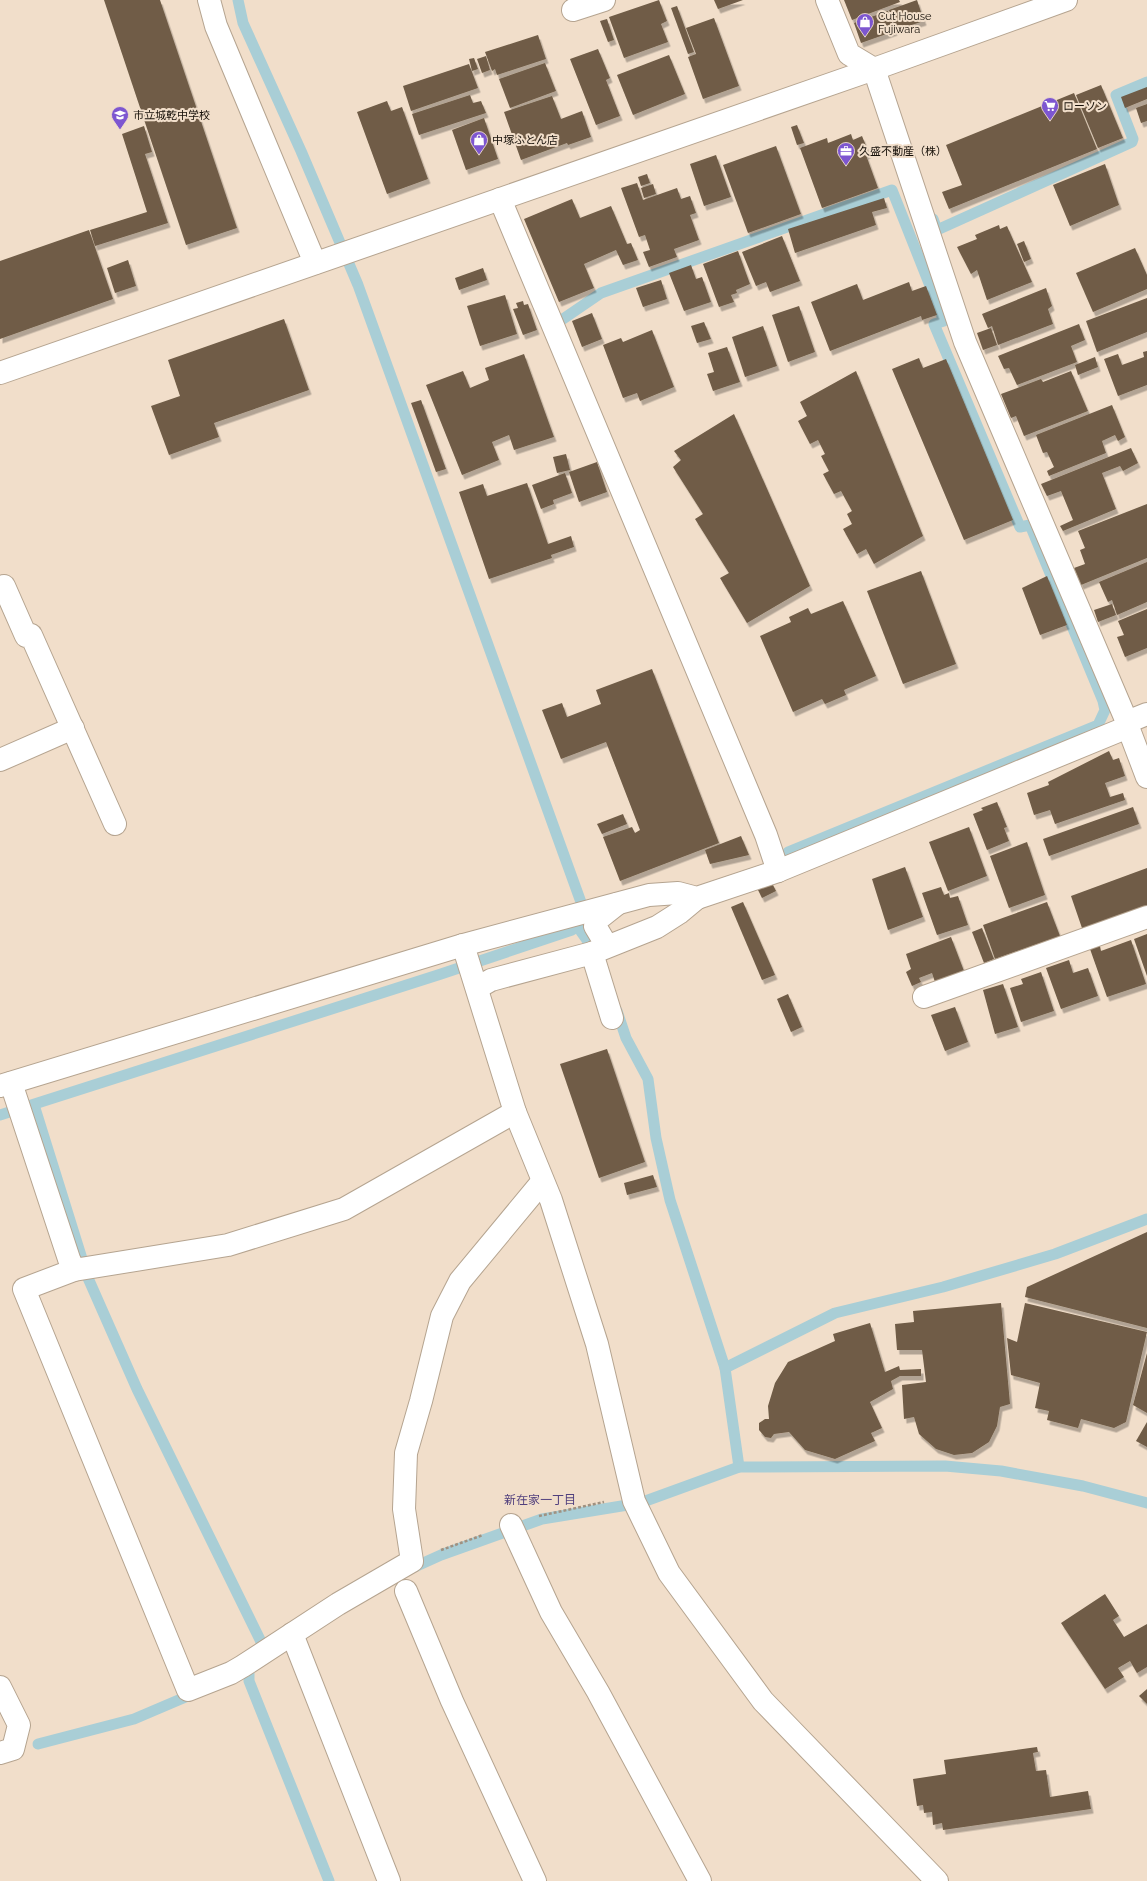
<svg xmlns="http://www.w3.org/2000/svg" width="1147" height="1881" viewBox="0 0 1147 1881" font-family="Raleway,'Noto Sans JP',sans-serif">
<style>
.lines{fill:none;stroke-linecap:round;stroke-linejoin:round}
.stream{stroke:#a9ced6;stroke-width:11}
.building{fill:#6f5c46;filter:url(#shadow)}
.street-casing{stroke:#b5a490;stroke-width:24}
.secondary-casing{stroke:#b5a490;stroke-width:24}
.path{stroke:#9f9181;stroke-width:2.5;stroke-dasharray:3 2;stroke-linecap:butt}
.street{stroke:#fff;stroke-width:22}
.secondary{stroke:#fff;stroke-width:22}
.labels{text-anchor:middle;dominant-baseline:central;stroke-width:4;stroke-linejoin:round;paint-order:stroke}
.poi-label{font-size:11px;fill:#161009;stroke:#f1deca;text-anchor:start}
.neighbourhood-label{font-size:12px;fill:#503f7d;stroke:#f1deca}
</style>
<defs>
<filter id="shadow"><feDropShadow dx="2.5" dy="4.5" stdDeviation="0" flood-color="#0004"/></filter>
</defs>
<rect width="100%" height="100%" fill="#f1deca"/>
<g class="lines">
<g class="stream">
<path d="M933 219 937 230 1132 142 1133 139 1116 95 1147 82"/>
<path d="M563 319 601 293 892 190 944 321 934 324 1020 527 1030 525 1103 701 1105 710 1098 725 788 852"/>
<path d="M575 923 597 954"/>
<path d="M617 1011 626 1038 648 1079 656 1138 670 1200 725 1368 739 1467"/>
<path d="M34 1105 88 1278 137 1389 267 1654"/>
<path d="M0 1115 441 974 572 930 582 905 358 285 301 151 243 23 238 0"/>
<path d="M725 1368 835 1313 943 1287 1055 1254 1147 1219"/>
<path d="M410 1569 441 1555 542 1519 640 1503 739 1467 945 1466 1001 1471 1083 1486 1147 1503"/>
<path d="M249 1673V1681L329 1881"/>
<path d="M38 1744 134 1719 195 1693"/>
</g>
</g>
<g class="building">
<path d="M104 0H160L237 228 186 245Z"/>
<path d="M659 0 667 21 661 24 668 42 624 58 609 17Z"/>
<path d="M714 0H743L718 9Z"/>
<path d="M844 0H899L900 2 852 20Z"/>
<path d="M917 0 924 21 896 30 889 10Z"/>
<path d="M677 6 694 52 688 54 671 8Z"/>
<path d="M888 11 895 31 861 43 854 23Z"/>
<path d="M714 18 739 86 703 99 688 57 696 54 686 28Z"/>
<path d="M607 19 614 40 608 42 600 21Z"/>
<path d="M538 35 546 59 497 75 495 69 492 71 485 52Z"/>
<path d="M598 49 610 78 606 80 620 116 596 125 570 59Z"/>
<path d="M669 55 685 94 633 115 617 75Z"/>
<path d="M486 56 490 70 482 73 477 59Z"/>
<path d="M474 58 478 69 472 71 469 59Z"/>
<path d="M545 63 556 91 510 108 499 79Z"/>
<path d="M469 64 478 88 411 111 403 86Z"/>
<path d="M1101 85 1123 138 1098 148 1076 95Z"/>
<path d="M1147 87V99L1125 108 1121 97Z"/>
<path d="M1074 93 1097 149 949 209 942 192 962 185 946 145Z"/>
<path d="M470 95 473 103 481 101 486 113 419 135 412 114Z"/>
<path d="M552 96 561 119 582 111 591 137 568 145 567 143 521 160 504 112Z"/>
<path d="M387 101 391 111 402 107 428 179 387 194 357 112Z"/>
<path d="M1147 104V121L1141 123 1136 108Z"/>
<path d="M484 118 498 159 466 170 452 130Z"/>
<path d="M797 125 804 143 797 145 791 127Z"/>
<path d="M144 126 152 152 145 154 168 223 95 246 90 230 147 212 122 134Z"/>
<path d="M851 134 853 140 862 136 869 153 866 155 878 188 822 208 800 148 827 138 828 143Z"/>
<path d="M776 146 801 214 748 233 723 165Z"/>
<path d="M716 155 731 197 704 206 690 164Z"/>
<path d="M1105 164 1119 205 1070 226 1053 185Z"/>
<path d="M647 174 650 183 641 186 638 177Z"/>
<path d="M637 183 643 200 677 188 681 199 690 196 696 213 690 215 699 240 674 249 677 257 649 267 643 252 650 250 645 235 639 237 621 188Z"/>
<path d="M653 184 656 194 644 198 641 188Z"/>
<path d="M884 198 887 208 872 212 876 225 795 253 788 229Z"/>
<path d="M572 199 580 218 611 206 627 244 631 243 638 260 623 265 616 250 584 264 594 288 559 302 524 219Z"/>
<path d="M999 225 1000 229 1007 226 1032 282 987 300 977 270 971 274 957 247 977 239 975 235Z"/>
<path d="M89 230 113 299 0 339V261Z"/>
<path d="M782 236 800 281 770 292 766 282 756 286 742 252Z"/>
<path d="M1024 241 1031 259 1024 262 1017 244Z"/>
<path d="M1135 248 1147 275V289L1093 312 1076 273Z"/>
<path d="M738 251 750 284 736 290 737 293 731 295 734 302 719 307 703 264Z"/>
<path d="M128 260 136 286 115 293 107 268Z"/>
<path d="M691 265 696 279 702 277 711 302 684 311 669 273Z"/>
<path d="M483 268 487 280 459 290 455 278Z"/>
<path d="M661 280 667 299 643 307 636 288Z"/>
<path d="M909 282 912 291 926 286 937 315 922 320 921 316 830 351 811 302 857 284 863 300Z"/>
<path d="M1046 288 1052 306 1048 309 1053 324 998 345 992 326 988 328 982 314Z"/>
<path d="M505 295 517 334 480 346 467 306Z"/>
<path d="M1147 298V332L1097 352 1086 321Z"/>
<path d="M523 301 524 305 528 304 537 330 523 335 513 309 518 308 516 303Z"/>
<path d="M799 306 815 352 788 362 772 315Z"/>
<path d="M592 313 602 339 582 347 572 321Z"/>
<path d="M284 319 309 390 214 423 219 437 169 455 151 406 180 396 168 360Z"/>
<path d="M704 322 711 339 697 343 691 326Z"/>
<path d="M1079 324 1085 340 1071 346 1077 362 1017 385 1009 368 1004 369 998 356Z"/>
<path d="M763 326 777 366 745 377 732 337Z"/>
<path d="M991 328 997 345 983 350 977 333Z"/>
<path d="M652 330 674 387 640 401 637 393 623 398 603 345 621 338 623 342Z"/>
<path d="M727 347 740 382 713 391 707 374 714 372 708 353Z"/>
<path d="M1147 351V385L1118 396 1104 359 1118 354 1122 365 1144 357 1143 352Z"/>
<path d="M524 354 554 437 514 450 509 435 492 442 499 460 462 475 426 385 463 371 470 388 489 380 485 368Z"/>
<path d="M1095 357 1098 367 1078 375 1075 365Z"/>
<path d="M919 358 923 368 946 359 1013 520 964 540 892 369Z"/>
<path d="M856 371 923 536 874 564 866 549 857 554 843 529 852 524 847 514 852 511 841 491 834 494 823 474 829 471 821 456 825 454 818 440 810 444 798 421 807 416 800 402Z"/>
<path d="M1071 371 1088 411 1024 436 1016 416 1011 418 1001 394 1041 379 1043 382Z"/>
<path d="M421 400 446 469 436 472 411 403Z"/>
<path d="M1112 405 1125 437 1118 441 1115 435 1102 441 1106 453 1049 476 1047 471 1054 467 1047 452 1043 453 1036 435Z"/>
<path d="M734 414 810 586 747 623 720 578 729 573 695 519 703 514 673 467 681 460 674 451Z"/>
<path d="M1131 448 1138 463 1123 471 1120 466 1102 473 1116 509 1063 531 1060 526 1073 520 1061 491 1047 496 1041 484Z"/>
<path d="M566 454 570 470 557 473 553 457Z"/>
<path d="M597 462 607 492 579 502 569 472Z"/>
<path d="M565 473 572 493 553 500 554 504 541 509 532 485Z"/>
<path d="M527 483 548 544 571 536 574 547 551 555 552 558 489 579 459 492 483 484 487 496Z"/>
<path d="M1147 504V558L1081 585 1074 568 1085 564 1080 550 1085 548 1078 531Z"/>
<path d="M1147 562V602L1117 615 1112 600 1108 602 1099 582Z"/>
<path d="M921 571 956 664 903 684 867 591Z"/>
<path d="M1047 576 1067 625 1040 635 1022 588Z"/>
<path d="M843 601 876 676 844 690 846 695 825 704 822 699 793 712 760 636 791 622 789 617 808 608 811 614Z"/>
<path d="M1112 604 1116 615 1098 622 1094 610Z"/>
<path d="M1147 609V648L1125 657 1117 637 1124 635 1118 621Z"/>
<path d="M652 669 719 843 620 881 603 837 632 827 635 833 640 830 606 742 561 759 542 710 562 703 567 717 601 704 596 690Z"/>
<path d="M1109 751 1113 760 1119 758 1125 776 1105 783 1110 797 1123 793 1125 800 1055 824 1050 810 1034 815 1027 793 1049 785 1048 782Z"/>
<path d="M997 802 1007 827 1004 828 1009 841 987 850 973 814 983 810 981 808Z"/>
<path d="M1133 807 1139 824 1049 856 1043 839Z"/>
<path d="M623 814 627 824 602 834 597 824Z"/>
<path d="M969 827 987 876 948 891 929 842Z"/>
<path d="M741 836 749 855 710 864 705 850Z"/>
<path d="M1027 842 1045 895 1009 908 990 856Z"/>
<path d="M905 867 923 917 888 930 872 879Z"/>
<path d="M1147 868V908L1083 931 1071 896Z"/>
<path d="M772 883 776 891 762 898 758 890Z"/>
<path d="M941 887 944 895 949 893 950 898 958 896 968 925 937 935 922 893Z"/>
<path d="M743 902 775 975 762 980 731 907Z"/>
<path d="M1047 902 1060 936 995 959 983 925Z"/>
<path d="M982 928 994 959 984 963 972 932Z"/>
<path d="M1147 934V976L1134 939Z"/>
<path d="M951 937 964 971 935 982 932 973 919 978 921 982 912 986 906 972 911 969 906 954Z"/>
<path d="M1131 940 1146 984 1107 997 1090 949 1100 946 1101 951Z"/>
<path d="M1069 960 1073 973 1088 968 1098 996 1061 1009 1046 968Z"/>
<path d="M1041 972 1054 1011 1021 1022 1010 988 1023 984 1021 979Z"/>
<path d="M1003 984 1018 1027 995 1034 983 990Z"/>
<path d="M788 994 802 1027 791 1032 777 999Z"/>
<path d="M955 1007 968 1042 945 1051 931 1015Z"/>
<path d="M607 1049 645 1162 599 1178 560 1064Z"/>
<path d="M653 1175 657 1187 627 1195 624 1183Z"/>
<path d="M1147 1232V1328L1025 1297 1027 1287Z"/>
<path d="M1001 1303 1010 1404 1000 1407 997 1426 989 1442 972 1453 954 1455 936 1449 919 1434 914 1417 904 1419 902 1385 926 1382 922 1350H897L895 1324 914 1322 913 1311Z"/>
<path d="M1025 1303 1147 1332 1126 1422 1114 1428 1081 1419 1078 1428 1047 1420 1049 1411 1035 1408 1040 1383 1011 1375 1007 1338 1017 1342Z"/>
<path d="M870 1323 885 1372 899 1366 900 1370 921 1369V1376H900L891 1381 893 1389 870 1402 882 1428 871 1433 875 1441 835 1459 805 1450 789 1432 774 1434 771 1438 765 1437 759 1430V1423L765 1419H769L768 1406 775 1383 788 1362 835 1341 833 1334Z"/>
<path d="M1147 1353V1413L1133 1405Z"/>
<path d="M1147 1422V1447L1136 1441Z"/>
<path d="M1105 1594 1119 1616 1113 1620 1124 1637 1147 1624V1667L1137 1673 1130 1661 1118 1668 1124 1677 1105 1689 1061 1623Z"/>
<path d="M1147 1689V1704L1139 1696Z"/>
<path d="M1037 1747 1038 1752 1033 1753 1036 1771 1046 1770 1050 1797 1088 1791 1091 1809 943 1830 942 1823 933 1825 932 1812 924 1813 923 1805 917 1806 913 1779 946 1774 944 1760Z"/>
</g>
<g class="lines">
<defs>
<g id="street">
<path d="M209 0 216 26 315 263"/>
<path d="M827 0 849 54 874 69 965 342 1127 722"/>
<path d="M573 10 604 0"/>
<path d="M500 199 766 835 778 871"/>
<path d="M0 587 4 586 26 636 31 635 115 824"/>
<path d="M1128 727 1147 777"/>
<path d="M0 760 73 728"/>
<path d="M463 945 515 1112 551 1200 597 1344 634 1501 669 1573 763 1701 937 1881"/>
<path d="M607 946 595 926 598 919 617 904"/>
<path d="M592 953 612 1018"/>
<path d="M477 988 491 980 592 953 657 927 679 913 697 898"/>
<path d="M924 997 1147 917"/>
<path d="M11 1083 69 1259 74 1270"/>
<path d="M0 1086 463 945 649 895 678 893 697 898 778 871 1128 727 1127 722 1147 714"/>
<path d="M515 1112 344 1209 228 1245 74 1270 24 1289 188 1690 231 1673 243 1666 338 1604 412 1561 404 1509 406 1453 421 1401 442 1316 460 1281 542 1182"/>
<path d="M511 1525 551 1612 598 1692 700 1881"/>
<path d="M406 1591 452 1701 535 1881"/>
<path d="M292 1634 389 1881"/>
<path d="M0 1687 19 1725 13 1749 0 1753"/>
</g>
<path id="secondary" d="M0 373 874 69 1066 0"/>
</defs>
<use href="#street" class="street-casing"/>
<use href="#secondary" class="secondary-casing"/>
<g class="path">
<path d="M539 1516 604 1502"/>
<path d="M441 1550 483 1535"/>
</g>
<use href="#street" class="street"/>
<use href="#secondary" class="secondary"/>
</g>
<defs>
<symbol id="shop-pin" viewBox="-11 -11 22 30"><path d="M0 17L-7.5 6A9.5 9.5 0 1 1 7.5 6Z" fill="#7d56d0" stroke="#f1deca"/><path d="M-5-2.5h2.3a2.7 3.5 0 0 1 5.4 0H5L5.5 6h-11ZM-1.5-2.5h3a1.5 2.3 0 0 0-3 0Z" fill="#fff"/></symbol>
<symbol id="supermarket-pin" viewBox="-11 -11 22 30"><path d="M0 17L-7.5 6A9.5 9.5 0 1 1 7.5 6Z" fill="#7d56d0" stroke="#f1deca"/><path d="M-6-5.5h2.5l.6 2H6L4.5 2H-2.5L-4.4-4H-6ZM-1.5 3.2a1.3 1.3 0 1 0 .1 0ZM3 3.2a1.3 1.3 0 1 0 .1 0Z" fill="#fff"/></symbol>
<symbol id="school-pin" viewBox="-11 -11 22 30"><path d="M0 17L-7.5 6A9.5 9.5 0 1 1 7.5 6Z" fill="#7d56d0" stroke="#f1deca"/><path d="M0-5L7-2L0 1L-7-2ZM-4 1L0 2.5L4 1V4Q0 6-4 4Z" fill="#fff"/></symbol>
<symbol id="office-pin" viewBox="-11 -11 22 30"><path d="M0 17L-7.5 6A9.5 9.5 0 1 1 7.5 6Z" fill="#7d56d0" stroke="#f1deca"/><path d="M-6-3h4V-5.5h4V-3h4V5H-6ZM-1-4.5V-3h2v-1.5ZM-6 0V1H6V0Z" fill="#fff"/></symbol>
</defs>
<g fill-rule="evenodd">
<use href="#shop-pin" x="855" y="12" width="20" height="27"/>
<use href="#supermarket-pin" x="1040" y="96" width="20" height="27"/>
<use href="#school-pin" x="110" y="105" width="20" height="27"/>
<use href="#shop-pin" x="469" y="130" width="20" height="27"/>
<use href="#office-pin" x="836" y="141" width="20" height="27"/>
</g>
<g class="labels">
<g class="poi-label">
<text x="878" y="16">Cut House<tspan x="878" dy="13">Fujiwara</tspan></text>
<text x="1063" y="106">ローソン</text>
<text x="133" y="115">市立城乾中学校</text>
<text x="492" y="140">中塚ふとん店</text>
<text x="859" y="151">久盛不動産（株）</text>
</g>
<g class="neighbourhood-label">
<text x="540" y="1500">新在家一丁目</text>
</g>
</g>
</svg>
